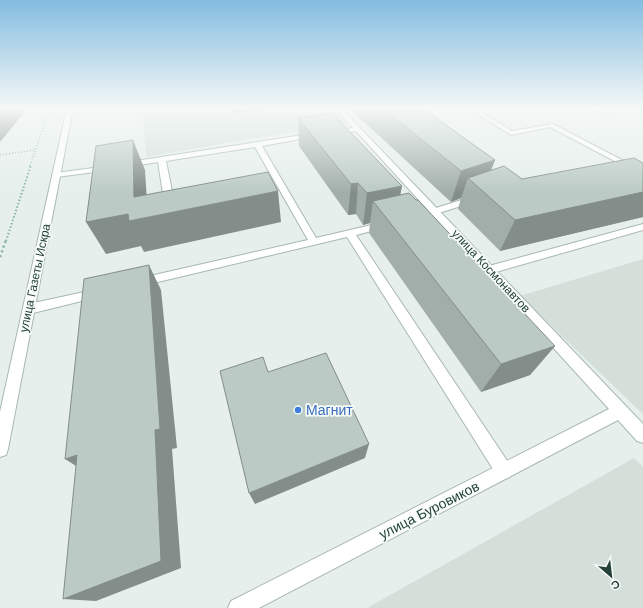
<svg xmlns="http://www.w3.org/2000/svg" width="643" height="608" viewBox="0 0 643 608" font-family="'DM Sans',sans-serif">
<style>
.built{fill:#d4dfda}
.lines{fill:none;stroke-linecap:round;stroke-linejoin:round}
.lane-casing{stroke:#a8b8b2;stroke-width:2}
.street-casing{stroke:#a8b8b2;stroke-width:2}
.path-far2{stroke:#86b3a5;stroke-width:1.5;stroke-dasharray:1 2;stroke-linecap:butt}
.path-far1{stroke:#86b3a5;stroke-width:2;stroke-dasharray:1.5 2;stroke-linecap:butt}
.path{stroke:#86b3a5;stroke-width:2.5;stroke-dasharray:2 3;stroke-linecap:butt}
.lane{fill:#fff;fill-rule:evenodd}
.street{fill:#fff;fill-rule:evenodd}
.wall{fill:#a1aea9}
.shaded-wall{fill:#838d89}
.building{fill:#bbcac4;stroke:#838d89}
.shop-dot{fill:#3f7fe0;stroke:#f7fbf9;stroke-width:1.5}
.labels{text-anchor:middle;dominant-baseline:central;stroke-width:3.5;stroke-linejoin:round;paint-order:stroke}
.street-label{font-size:12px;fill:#24423a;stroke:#f7fbf9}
.near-shop-label{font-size:14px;fill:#366cbe;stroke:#f7fbf9;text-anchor:start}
.near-street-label{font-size:14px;fill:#24423a;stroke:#f7fbf9}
</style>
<rect width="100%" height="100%" fill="#e6efeb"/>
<g class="built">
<path d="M142 108H335L349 122 146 157Z"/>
<path d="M643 259V414L520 296Z"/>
<path d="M634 458 643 467V608H367Z"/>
</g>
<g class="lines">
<defs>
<g id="lane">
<path d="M468 108H475L512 131 553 124 643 171V176L550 127 511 135Z"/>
<path d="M592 108H623C616 113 599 113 592 108Z"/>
<path d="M358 127 360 128V130L334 135 331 133 334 131Z"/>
<path d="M315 133 317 134V136L262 146 316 238 384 222 387 223 389 225 387 227 356 235 510 465 512 471 510 477 504 479 498 477 347 237 141 286 137 285 135 282 137 279 141 278 308 240 255 147 166 161 175 206 170 209 165 206 158 162 126 167 122 165 123 163Z"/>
<path d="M108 166 112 168 111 170 56 177 52 175 56 173Z"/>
<path d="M474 196 477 197 478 199 477 201 423 218 418 215 420 213Z"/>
<path d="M643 224V230L489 274 485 273 483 270 485 267Z"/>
<path d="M98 289 102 290 104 293 102 296 29 314 25 312 23 309 25 306 29 304Z"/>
</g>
<g id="street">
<path d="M67 108H73L8 449 6 455 0 457V412Z"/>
<path d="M335 108H341L643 424V443L637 441 618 420 259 608H228L231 601 609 409Z"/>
</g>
</defs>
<use href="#lane" class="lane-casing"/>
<use href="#street" class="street-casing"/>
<g class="path-far2">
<path d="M0 155 35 150"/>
<path d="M30 166 50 108"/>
</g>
<path class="path-far1" d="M6 241 31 165"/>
<path class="path" d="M0 257 6 240"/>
<use href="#lane" class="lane"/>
<use href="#street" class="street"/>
</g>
<g class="wall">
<path d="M230 108H272L233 113Z"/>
<path d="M349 108H422L495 160 491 170 522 179 643 163V217L500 251 458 209 461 198 451 202Z"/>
<path d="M298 118 402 186 400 195 555 346 530 375 481 392 369 233 370 223 363 225 356 214 348 215 299 146Z"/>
</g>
<g class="shaded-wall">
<path d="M0 108H28L0 142Z"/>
<path d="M232 108H272L233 113Z"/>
<path d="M133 140 145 170 148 217 278 191 281 222 144 252 141 246 106 254 86 222Z"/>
<path d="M495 160 483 190 468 178 461 198 451 202 461 171Z"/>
<path d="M358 183 356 214 348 215 351 184Z"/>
<path d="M402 186 396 217 373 201 370 223 363 225 367 193Z"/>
<path d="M643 192V217L500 251 515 220Z"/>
<path d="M149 265 161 290 177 448 172 449 181 568 96 601 63 599 155 430Z"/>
<path d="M555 346 530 375 481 392 501 364Z"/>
<path d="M369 444 365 458 255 504 249 493Z"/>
<path d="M77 455 92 476 65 459Z"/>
</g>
<g class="building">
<path d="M382 108H422L495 160 461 171Z"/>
<path d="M332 113 402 186 367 193 358 183 351 184 298 118Z"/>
<path d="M133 140 134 197 268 172 278 191 129 221 128 214 86 222 96 146Z"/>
<path d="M634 158 643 163V192L515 220 468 178 504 166 522 179Z"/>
<path d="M409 193 416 200H418L555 346 501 364 373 201Z"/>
<path d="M149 265 160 429 155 430 161 561 63 599 77 455 65 459 84 279Z"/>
<path d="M326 353 369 444 249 493 220 371 263 357 268 372Z"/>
</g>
<linearGradient id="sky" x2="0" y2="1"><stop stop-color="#84bce0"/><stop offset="0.56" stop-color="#f4f8f6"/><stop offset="1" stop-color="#f4f8f6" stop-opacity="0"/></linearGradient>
<rect width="643" height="193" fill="url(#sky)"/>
<circle class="shop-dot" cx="298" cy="410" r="4"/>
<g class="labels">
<g class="street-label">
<text transform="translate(491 271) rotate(47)">улица Космонавтов</text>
<text transform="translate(35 278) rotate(-78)">улица Газеты Искра</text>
</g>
<g class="near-shop-label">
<text x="306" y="410">Магнит</text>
</g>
<g class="near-street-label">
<text transform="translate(429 510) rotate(-27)">улица Буровиков</text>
</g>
</g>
<g transform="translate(611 576) rotate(152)" stroke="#f7fbf9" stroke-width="3" paint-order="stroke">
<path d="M0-3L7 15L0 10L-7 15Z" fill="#24423a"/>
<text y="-6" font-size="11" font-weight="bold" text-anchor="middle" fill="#24423a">С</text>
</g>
</svg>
